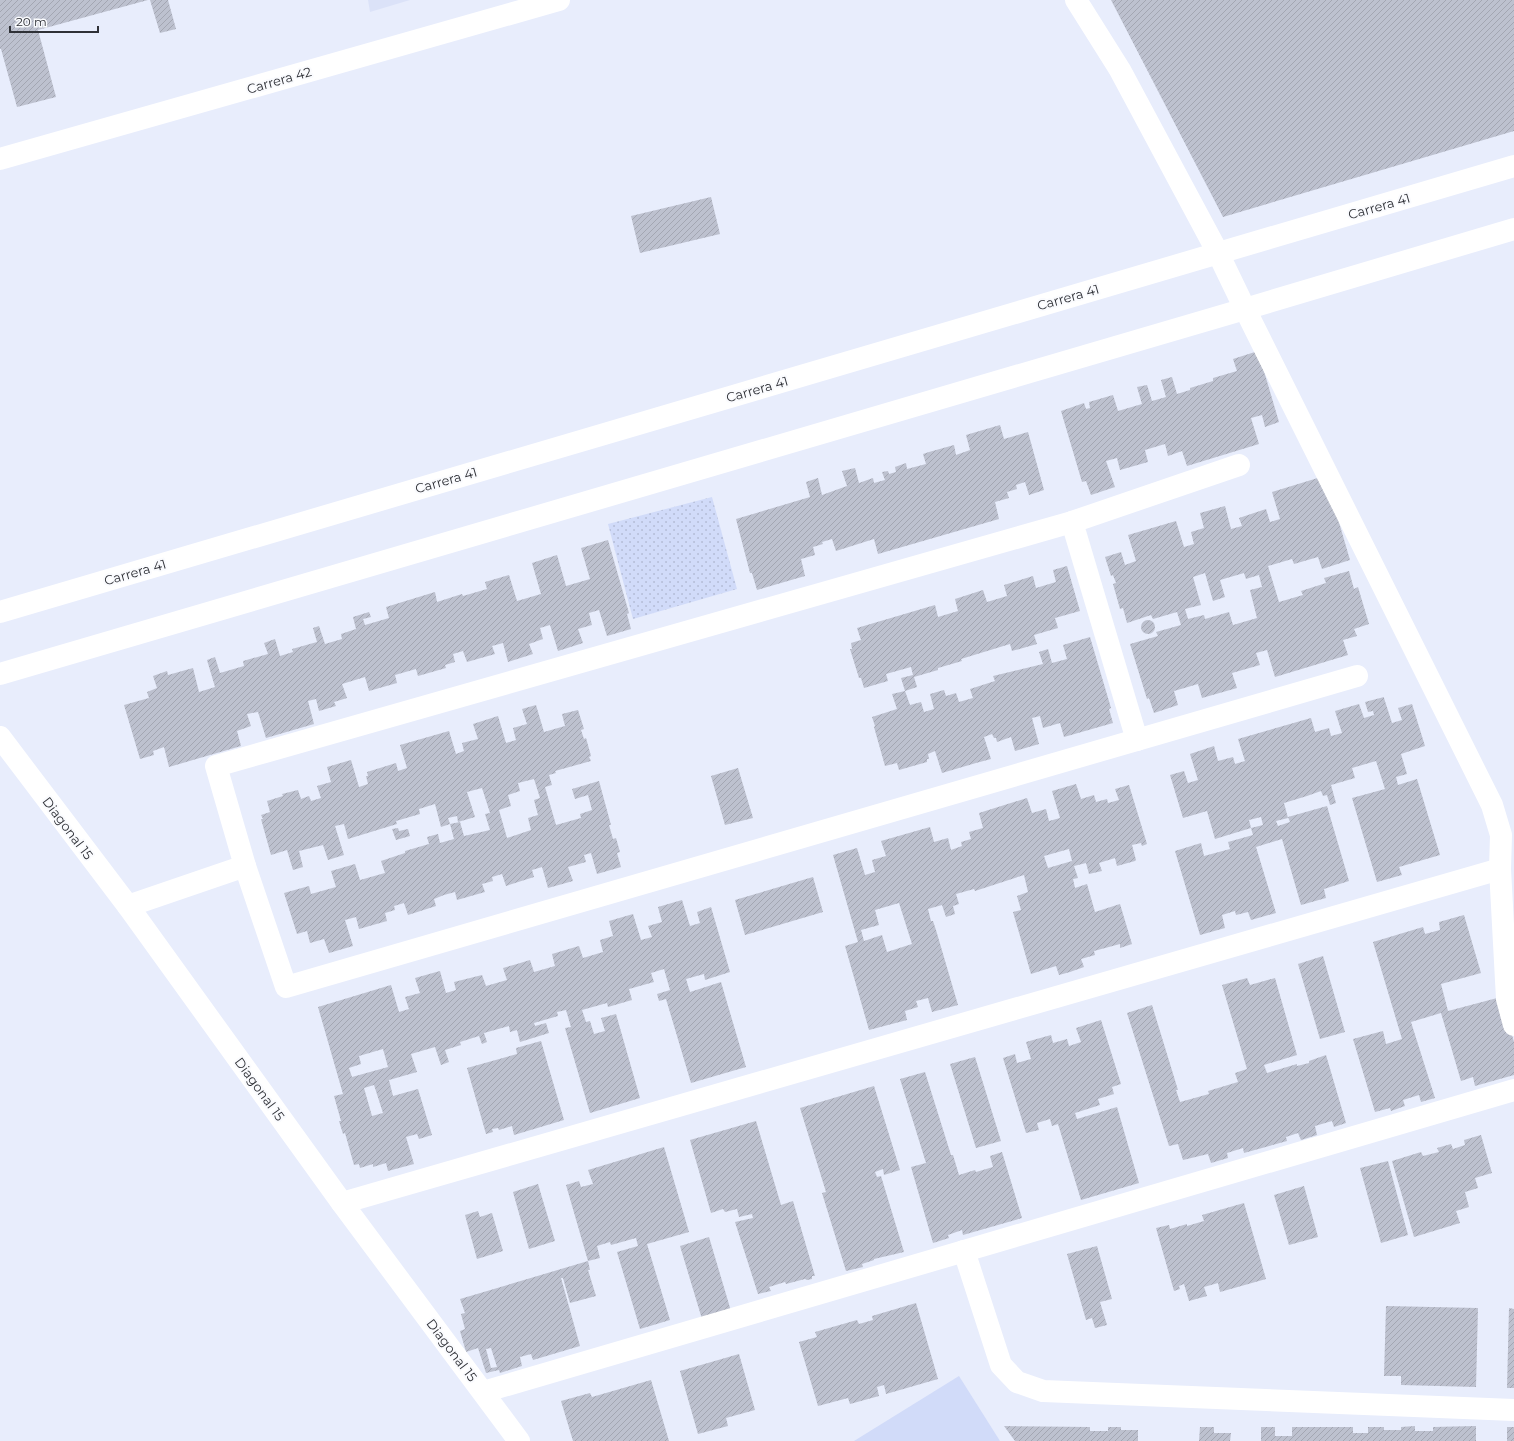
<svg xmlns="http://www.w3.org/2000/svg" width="1514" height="1441" viewBox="0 0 1514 1441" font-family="Montserrat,sans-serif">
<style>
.built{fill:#dbe2f8}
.grass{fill:#d1dbf9}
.park{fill:url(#park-dots)}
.building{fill:url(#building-hatch);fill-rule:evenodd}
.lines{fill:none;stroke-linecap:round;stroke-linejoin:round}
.minor{stroke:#fff;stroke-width:22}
.labels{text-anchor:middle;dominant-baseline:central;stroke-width:4;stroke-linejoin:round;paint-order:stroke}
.street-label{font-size:13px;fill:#2f3137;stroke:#fafbfe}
</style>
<defs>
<pattern id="park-dots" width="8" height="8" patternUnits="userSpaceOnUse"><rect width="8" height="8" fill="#d1dbf9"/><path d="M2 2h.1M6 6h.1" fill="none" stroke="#b4bcd6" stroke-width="1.8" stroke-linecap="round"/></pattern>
<pattern id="building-hatch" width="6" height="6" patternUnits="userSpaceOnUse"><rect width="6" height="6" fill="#bdc1cf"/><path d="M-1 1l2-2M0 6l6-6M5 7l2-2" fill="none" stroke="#a3a6b2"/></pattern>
</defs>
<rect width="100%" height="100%" fill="#e8edfc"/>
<path class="built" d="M368 0H410L370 12Z"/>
<path class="grass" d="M959 1376 1000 1441H854Z"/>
<path class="park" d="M712 497 737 589 633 619 608 524Z"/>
<g class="building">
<path d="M0 0H148L38 30 56 97 17 107 1 49H0Z"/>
<path d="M150 0H168L176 29 160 33Z"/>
<path d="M1111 0H1514V131L1223 217Z"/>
<path d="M711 197 720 234 640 253 631 216Z"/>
<path d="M1258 351 1279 422 1265 427 1262 415 1251 418 1259 444 1187 466 1182 451 1168 456 1165 444 1145 450 1148 462 1120 470 1117 458 1106 461 1115 487 1091 495 1086 481 1082 482 1061 411 1084 403 1086 409 1090 408 1089 402 1113 395 1118 411 1142 404 1137 387 1147 385 1152 401 1166 397 1161 380 1172 377 1177 394 1190 390V388L1213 381V378L1237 371 1233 359Z"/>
<path d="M1000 425 1004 439 1028 432 1044 490 1029 495 1025 482 1016 485 1017 489 1007 492 1009 498 995 502 999 519 878 554 874 539 836 551 832 539 822 542 823 544 813 547 815 555 801 559 805 576 757 590 752 573H750L736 519 810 497 806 482 818 478 822 495 847 486 842 471 855 468 859 483 873 478 874 483 885 480 882 472 888 471 889 474 896 472 895 467 906 463 907 469 926 464 923 454 929 452 954 445 956 455 970 450 966 435Z"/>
<path d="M1321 477 1329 488 1350 560 1322 569 1318 557 1294 564 1292 559 1268 566 1279 602 1303 595 1301 591 1326 583 1324 578 1349 571 1354 589 1358 587 1369 624 1354 629 1357 636 1343 640 1348 655 1275 677 1267 650 1256 653 1260 665 1232 673 1237 688 1202 698 1198 684 1181 689 1174 691 1178 705 1154 713 1149 698 1147 699 1130 644 1158 636 1156 632 1181 625 1177 612 1153 619 1151 615 1127 623 1123 608 1120 609 1113 584 1116 583 1113 575 1111 576 1105 557 1121 552 1125 565 1136 561 1128 535 1176 521 1184 547 1194 544 1191 532 1204 528 1200 513 1225 506 1231 529 1242 526 1239 518 1266 509 1270 522 1280 519 1272 492ZM1205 573 1213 601 1225 597 1220 580 1244 573 1246 579 1259 575 1262 587 1250 590 1257 618 1233 625 1229 612 1205 619 1204 615 1188 619 1185 609 1201 605 1193 577Z"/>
<path d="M608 540 629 613 627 614 631 629 607 636 599 610 589 613 592 625 578 629 583 643 558 651 550 625 540 628 543 639 529 644 533 654 508 662 503 643 492 646 495 654 467 662 463 651 453 654 455 662 445 665 446 668 418 676 416 669 395 675 397 683 369 691 365 677 342 684 347 698 334 702 336 706 319 711 316 699 308 701 314 724 266 738 258 712 247 714 251 726 237 731 241 746 169 767 164 747 153 751 154 755 140 759 124 705 149 698 147 692 157 688 153 676 167 671 168 675 193 668 199 692 215 687 207 660 215 657 220 673 244 666 243 661 268 654 264 643 275 639 280 656 293 652 292 649 317 642 313 628 319 626 325 644 342 639 341 634 356 629 353 617 369 612 371 617 363 619 365 625 389 618 386 607 435 592 437 602 462 594 463 596 487 589 485 582 509 575 517 601 541 594 532 563 557 555 566 586 590 579 581 548Z"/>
<path d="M1067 566 1080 611 1055 618 1058 628 1034 635 1037 644 1012 651 1010 644 961 659 962 661 938 668V670L914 677 917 687 905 691 901 678 913 675 911 667 886 674 888 681 864 688 861 678H859L850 649H852L851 643 861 640 857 628 935 605 938 617 958 611 955 599 983 590 987 602 1007 596 1004 585 1033 576 1036 588 1056 582 1053 570Z"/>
<circle cx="1148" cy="627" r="7"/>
<path d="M1090 637 1111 708 1109 709 1113 723 1064 737 1060 723 1043 728 1040 716 1032 718 1039 744 1015 751 1011 737 997 742 996 738H994L992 734 984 737 991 759 976 763 942 773 935 751 928 754 929 759H927V762L899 770 897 763 885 766 874 727 875 726 872 717 897 709 892 694 905 691 910 705 921 702 924 712 934 709 930 694 944 690 946 696 956 693 959 702 973 698 970 689 995 681 993 676 1043 664 1039 652 1048 649 1052 663 1067 659 1063 645Z"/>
<path d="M1384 698 1392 723 1402 720 1398 708 1412 704 1425 746 1401 754 1407 774 1396 777 1398 785 1417 779 1440 855 1399 867 1402 875 1377 882 1352 798 1385 789 1376 761 1352 768 1355 778 1331 785 1336 803 1330 805 1327 795 1323 796 1321 791 1307 796 1284 803 1288 818 1276 821 1278 826 1290 822 1288 817 1327 806 1349 881 1324 889 1326 898 1301 905 1282 839 1256 847 1276 913 1251 920 1248 912 1236 915 1235 911 1222 915 1225 928 1200 935 1175 851 1201 843 1204 856 1230 849 1228 842 1253 835 1251 828 1263 825 1261 817 1249 820 1251 828 1215 839 1207 811 1183 818 1170 775 1184 771 1188 783 1198 780 1190 754 1214 746 1218 761 1233 757 1235 764 1245 761 1238 739 1311 718 1315 732 1329 728 1331 736 1342 733 1335 711 1359 704 1364 718 1374 715 1373 711 1368 712 1365 702 1384 697Z"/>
<path d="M536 705 544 732 565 726 562 714 578 710 584 729 581 730 584 739 586 738 591 756 589 757 591 761 555 771 556 773 549 775 552 785 545 787 556 825 581 818 580 814 592 810 588 795 575 799 572 789 599 781 611 825H609L613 839 616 838 620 852 617 853 621 867 597 874 591 853 584 855 586 862 568 867 573 881 548 888 542 867 532 870 534 877 506 886 502 874 492 877 493 881 482 884 485 892 457 900 455 892 444 895 434 899 436 906 408 915 404 903 394 906 395 910 385 913 387 921 359 929 356 917 345 920 353 946 329 953 324 939 310 943 307 931 297 934 284 893 309 886 311 894 336 887 331 871 355 864 360 880 385 873 381 861 405 853V851L429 844 427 837 438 834 440 843 454 839 450 824 460 822 464 836 490 830 485 814 490 813 482 788 467 792 475 817 458 822 457 816 448 818 450 824 441 827 435 804 419 809 420 814 396 821 397 824 348 839 344 824 335 826 344 855 328 860 323 845 299 851 303 867 293 870 287 850 271 855 261 819H263L261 815 270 812 267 801 283 796 282 794 298 790 301 799 309 796 311 801 321 798 317 786 331 782 327 767 351 760 359 787 368 784 366 776H368L367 772 396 763 398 771 407 768 400 745 449 731 456 754 464 751 462 743 478 739 473 724 498 716 506 743 516 740 513 728 527 724 522 709ZM534 779 540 798 534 800 538 815 528 818 531 830 507 838 499 810 511 806 508 795 520 791 518 783Z"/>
<path d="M738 768 753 818 725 825 711 776Z"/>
<path d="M1076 784 1081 799 1094 795 1096 802 1107 799 1108 803 1119 800 1115 789 1129 785 1147 844 1142 846 1141 843 1132 845 1136 860 1135 861 1117 866 1115 858 1099 863 1102 871 1089 874 1086 863 1074 866 1078 878 1073 879 1075 888 1087 884 1095 912 1120 904 1132 944 1120 948V944L1094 951 1095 955 1081 959 1084 967 1070 972 1059 975 1056 966 1031 974 1013 912 1021 910 1017 896 1028 892 1024 875 975 891 974 889 956 894 959 904 953 906 955 914 946 917 942 905 928 909 931 921H933L936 930 958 1005 932 1012 928 998 916 1001 918 1007 905 1011 907 1020 869 1030 845 946 858 942 833 855 857 848 865 875 875 872 872 860 886 856 881 841 930 827 934 842 948 838 951 850 962 846 961 842 971 839 969 832 983 828 979 813 1027 798 1032 813 1046 809 1049 821 1060 818 1052 791ZM1069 849 1072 861 1048 868 1044 856ZM899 903 912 944 887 952 882 935 864 941 861 930 879 925 875 910Z"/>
<path d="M398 828 399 831 408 829 410 836 396 840 392 829Z"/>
<path d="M813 877 823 912 745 935 735 900Z"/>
<path d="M682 900 690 926 700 923 697 912 711 907 730 972 705 980 704 974 686 979 690 992 721 982 746 1067 691 1083 666 999 659 1001 657 994 670 990 664 969 651 973 654 982 629 989 632 1000 608 1007 607 1003 582 1010 586 1022 590 1021 594 1034 605 1031 601 1018 616 1014 640 1098 590 1113 565 1028 571 1027 566 1010 557 1012 558 1016 534 1023 535 1026 546 1023 549 1033 520 1042 517 1030 510 1032 509 1026 484 1033 487 1042 482 1044 479 1036 460 1042 461 1045 445 1050 449 1062 441 1065 435 1047 411 1054 417 1072 389 1080 393 1096 418 1089 432 1135 419 1139 417 1134 406 1137 414 1164 388 1171 386 1163 373 1167V1164L360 1168 359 1164 354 1165 345 1133 343 1134 339 1121H341L334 1096 343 1094 318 1007 391 985 399 1012 409 1009 405 997 420 993 415 978 440 971 446 993 456 990 454 982 482 975 486 986 507 980 503 968 517 964 530 960 534 972 555 966 552 954 579 946 583 958 603 952 600 940 613 936 609 921 633 914 641 940 652 937 648 926 662 922 658 907ZM383 1049 388 1067 352 1077 349 1068 361 1064 359 1056ZM374 1085 383 1113 372 1116 364 1088Z"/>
<path d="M1464 915 1481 973 1441 984 1448 1011 1501 997 1514 1042V1075L1475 1086 1473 1077 1461 1081 1441 1013 1411 1022 1435 1098 1421 1102 1419 1095 1403 1100 1405 1106 1391 1111 1390 1108 1375 1112 1353 1039 1383 1031 1386 1044 1402 1039 1373 942 1423 927 1425 934 1440 930 1439 922Z"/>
<path d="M1323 956 1345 1032 1320 1039 1298 964Z"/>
<path d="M1247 978 1250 985 1275 978 1297 1055 1264 1065 1267 1073 1297 1064V1066L1309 1063V1061L1326 1055 1346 1123 1334 1127 1332 1121 1315 1126 1317 1135 1301 1140 1298 1133 1286 1137 1287 1141 1244 1153 1243 1148 1227 1153 1228 1158 1211 1163 1208 1154 1183 1160 1178 1144 1169 1146 1127 1013 1152 1005 1178 1090H1176L1180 1102 1209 1094 1208 1091 1238 1082 1235 1073 1247 1069 1222 985Z"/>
<path d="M1101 1020 1121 1084 1112 1087 1114 1094 1098 1099 1100 1105 1075 1113 1077 1119 1117 1107 1139 1183 1081 1200 1058 1124 1052 1126 1050 1119 1037 1123 1039 1130 1026 1133 1003 1058 1015 1054 1017 1063 1031 1059 1026 1042 1051 1035 1053 1043 1067 1039 1069 1046 1081 1042 1076 1028Z"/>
<path d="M541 1041 564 1120 514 1135 512 1126 499 1130 498 1128 492 1129 493 1132 486 1134 467 1068 517 1054 516 1048Z"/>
<path d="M975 1057 1001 1141 976 1148 950 1064Z"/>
<path d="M925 1072 951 1155H953L959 1175 975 1170 976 1172 993 1167 990 1156 1002 1152 1022 1218 963 1235 962 1230 948 1235 949 1238 933 1243 911 1167 926 1163 900 1079Z"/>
<path d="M874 1086 900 1170 884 1175 883 1169 875 1172 877 1177 881 1176 904 1252 874 1259V1260L862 1264 863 1267 846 1271 822 1193 826 1192 800 1108Z"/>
<path d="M756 1121 781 1205 793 1201 815 1276H812V1279L807 1280 805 1279 786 1284 785 1282 769 1287 771 1291 758 1294 735 1222 753 1218 752 1214 739 1217 737 1209 725 1212 723 1209 711 1213 690 1140Z"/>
<path d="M1481 1135 1492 1173 1475 1178 1478 1188 1465 1192 1469 1207 1456 1211 1460 1223 1414 1237 1392 1161 1421 1152 1423 1156 1439 1152 1437 1148 1451 1144 1453 1149 1465 1145 1464 1140Z"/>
<path d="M664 1147 689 1232 647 1244 670 1320 640 1329 617 1252 638 1246 636 1238 611 1245 610 1242 597 1246 600 1258 588 1261 566 1185 579 1181 581 1187 593 1184 588 1170Z"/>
<path d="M1388 1161 1408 1235 1381 1243 1360 1168Z"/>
<path d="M538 1184 555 1241 529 1249 513 1192Z"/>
<path d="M1304 1186 1318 1237 1289 1245 1274 1195Z"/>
<path d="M1244 1203 1266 1279 1220 1292 1218 1283 1204 1287 1207 1296 1189 1301 1184 1284 1179 1286 1180 1289 1174 1291 1156 1228 1169 1225 1170 1229 1187 1224V1226L1204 1221 1202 1215Z"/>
<path d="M478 1211 480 1217 492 1213 503 1251 477 1259 465 1215Z"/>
<path d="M709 1237 731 1311 702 1319 680 1246Z"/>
<path d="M1097 1246 1112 1299 1100 1302 1107 1325 1095 1328 1092 1318 1086 1320 1067 1254Z"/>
<path d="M588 1261 590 1270H588L596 1296 570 1303 563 1278H561L580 1346 533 1360 531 1354 520 1357 522 1366 500 1373 499 1370 486 1373 478 1348 466 1352 460 1331 465 1329 461 1314 465 1313 460 1299ZM491 1348 497 1367 491 1368 486 1349Z"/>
<path d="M916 1303 938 1379 886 1394 884 1385 877 1387 879 1396 850 1404 848 1398 818 1406 799 1342 817 1337 815 1332 857 1320 859 1324 873 1320 872 1316Z"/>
<path d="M1386 1306 1478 1308 1476 1387 1401 1385V1376H1384Z"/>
<path d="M1509 1308 1514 1309V1388H1507Z"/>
<path d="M739 1354 755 1410 726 1418 728 1426 698 1434 680 1371Z"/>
<path d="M651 1380 669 1441H573L561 1401 590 1393 592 1397Z"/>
<path d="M1004 1426 1090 1427V1431H1108V1427H1121V1430H1138V1441H1015Z"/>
<path d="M1415 1426V1431H1433V1427L1476 1426V1441H1261V1427H1275V1436H1292V1427H1353V1433H1368V1427H1384V1430H1401V1427Z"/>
<path d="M1200 1427H1214V1433H1231L1230 1441H1199Z"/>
<rect x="1507" y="1427" width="7" height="14"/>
</g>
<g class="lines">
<g class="minor">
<path d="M1076 0 1120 70 1218 253 1245 309 1492 805 1501 835 1500 869 1507 999 1514 1025"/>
<path d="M0 159 559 0"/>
<path d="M0 612 1514 166"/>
<path d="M0 674 1245 309 1514 229"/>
<path d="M0 737 128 906 342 1203 519 1441"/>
<path d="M1137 740 1072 522 1239 465"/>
<path d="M245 866 216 766 1072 522"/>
<path d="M128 906 245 866 286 987 1357 676"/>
<path d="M342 1203 1500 869"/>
<path d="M964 1251 1001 1365 1017 1382 1043 1391 1514 1410"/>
<path d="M483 1392 1514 1090"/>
</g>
</g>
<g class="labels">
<g class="street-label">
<text transform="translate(279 80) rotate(-16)">Carrera 42</text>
<text transform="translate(1379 206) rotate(-16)">Carrera 41</text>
<text transform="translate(1068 297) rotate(-16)">Carrera 41</text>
<text transform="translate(757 389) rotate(-16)">Carrera 41</text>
<text transform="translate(446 480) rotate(-16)">Carrera 41</text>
<text transform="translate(135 572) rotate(-16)">Carrera 41</text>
<text transform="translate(68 828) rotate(53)">Diagonal 15</text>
<text transform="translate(260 1089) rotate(54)">Diagonal 15</text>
<text transform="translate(452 1350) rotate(53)">Diagonal 15</text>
</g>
</g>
<path d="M10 26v6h88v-6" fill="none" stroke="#2f3137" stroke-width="2"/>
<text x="16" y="26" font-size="12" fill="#2f3137" stroke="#fafbfe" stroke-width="3" paint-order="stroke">20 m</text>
</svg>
